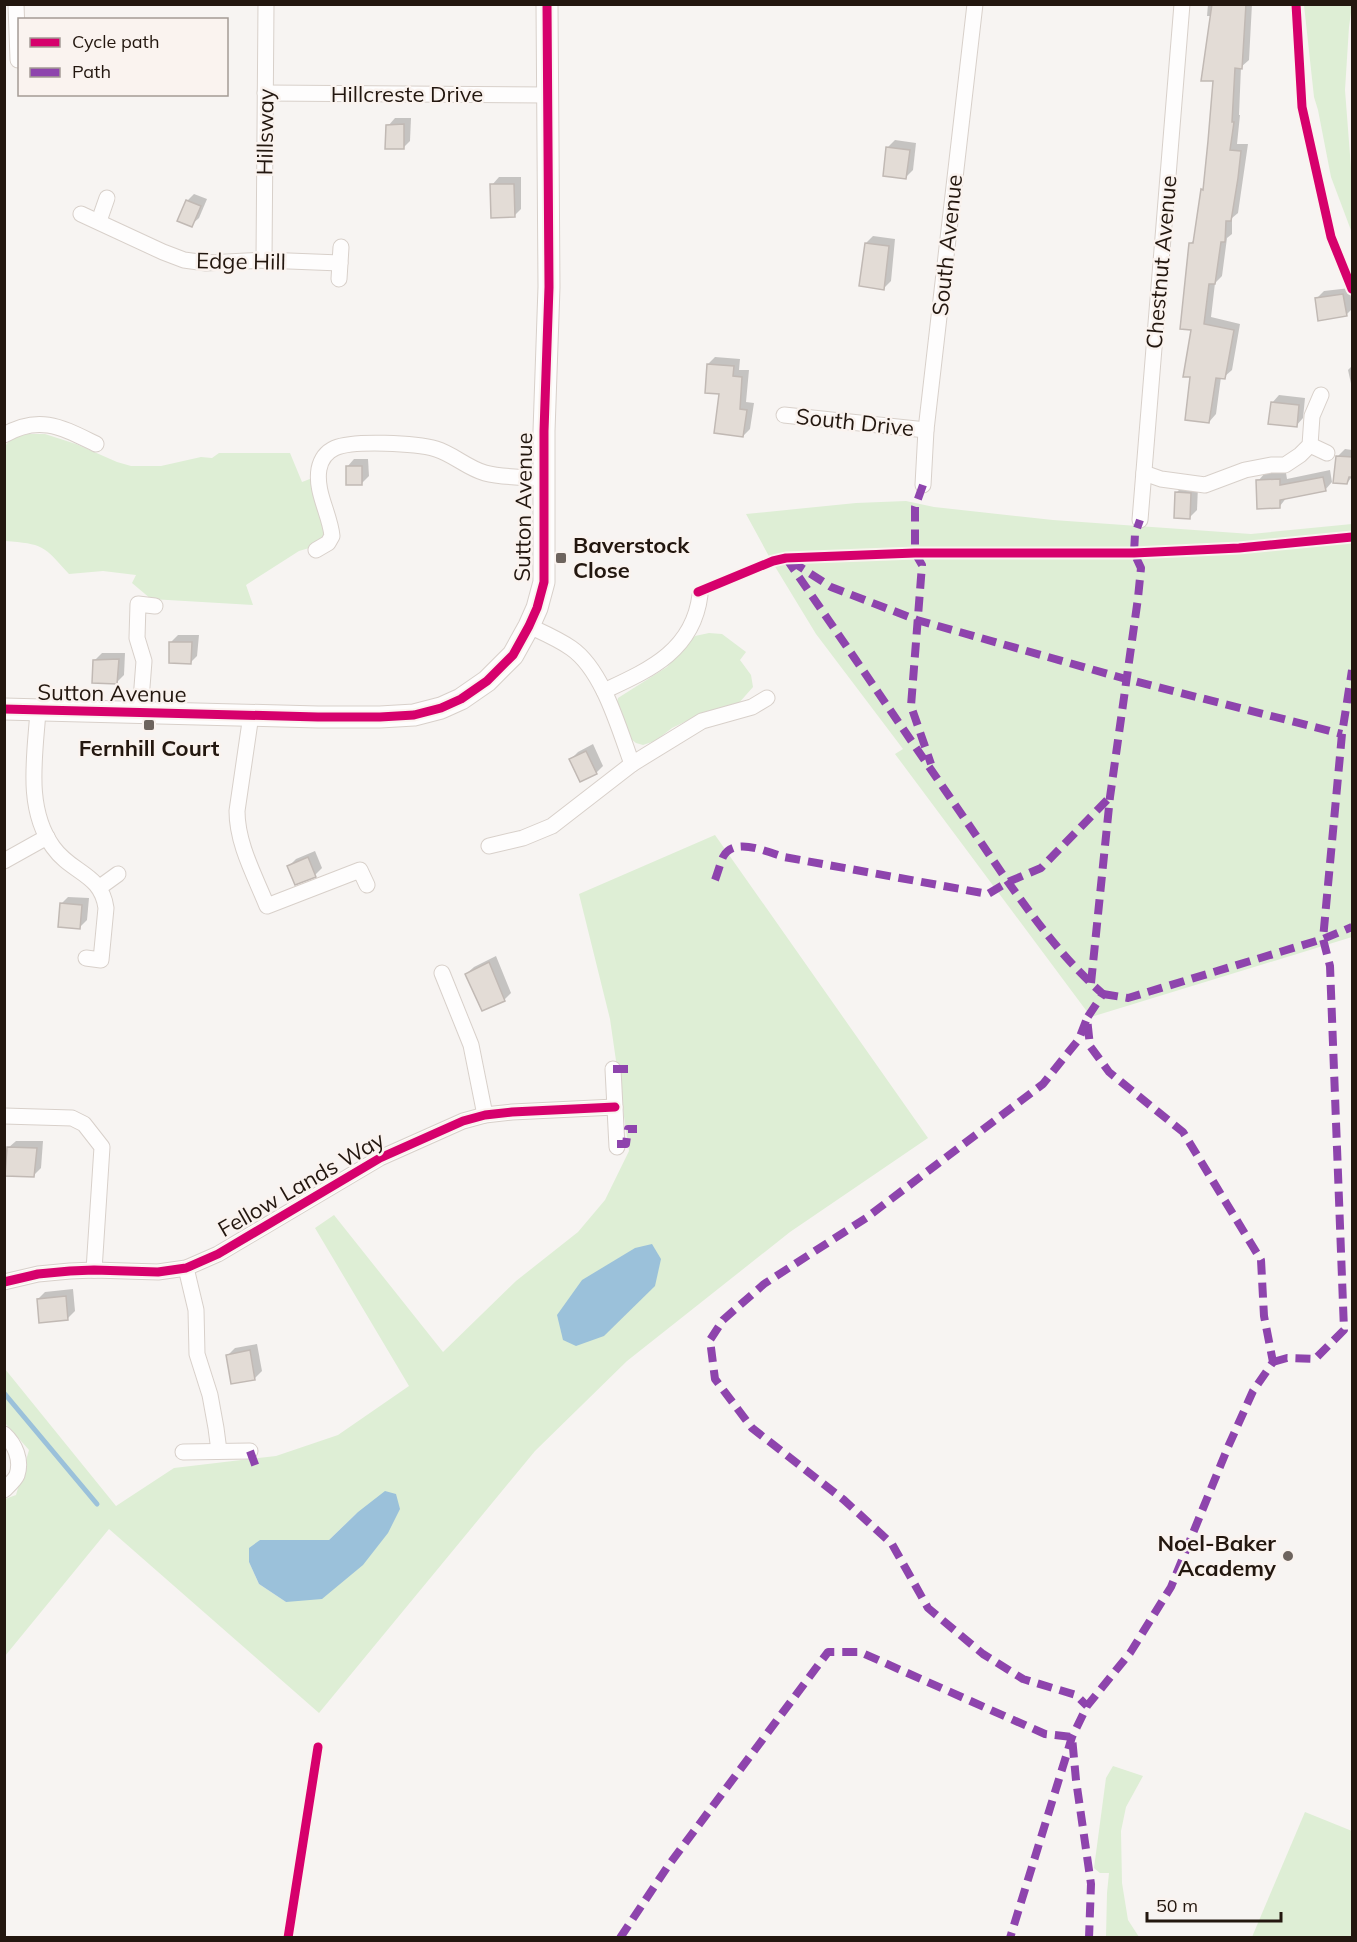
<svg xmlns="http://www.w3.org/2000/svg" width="1357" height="1942" viewBox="0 0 1357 1942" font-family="Mulish,sans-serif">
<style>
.green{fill:#deeed5;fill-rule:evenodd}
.water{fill:#9bc1da}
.shadow{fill:#0003}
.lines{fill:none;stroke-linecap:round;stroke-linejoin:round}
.stream{stroke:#9bc1da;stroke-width:5}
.building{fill:#e3dcd6;stroke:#c1b9b4;stroke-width:1.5}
.street-casing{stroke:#d8d0ca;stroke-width:17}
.secondary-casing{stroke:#d8d0ca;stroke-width:23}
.street{stroke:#fefdfd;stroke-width:15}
.secondary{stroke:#fefdfd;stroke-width:21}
.quiet{stroke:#8e44ad;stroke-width:8;stroke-dasharray:15 8;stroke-linecap:butt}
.cycleway-casing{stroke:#faf3ef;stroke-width:13}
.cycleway{stroke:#d6006c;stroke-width:9}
.poi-dot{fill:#6d645e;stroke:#faf3ef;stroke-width:2}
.labels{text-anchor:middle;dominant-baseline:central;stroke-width:5;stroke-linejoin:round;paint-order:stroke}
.street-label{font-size:22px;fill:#23170f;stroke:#faf3ef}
.poi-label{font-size:22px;font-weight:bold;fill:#23170f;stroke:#faf3ef;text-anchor:start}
</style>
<rect width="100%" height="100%" fill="#f7f4f2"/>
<g class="green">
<path d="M1304 5H1352L1349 27 1345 90 1352 181V233L1331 177 1318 110 1314 97Z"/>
<path d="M27 434H45L76 444 117 462 131 466H161L201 457 212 458 219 453H290L302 482 315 477 328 536 316 546 299 551 246 585 253 605 151 599 132 583 136 575 103 571 69 574C43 545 43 544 5 541V446L11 439Z"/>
<path d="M906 501 934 507 1053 520 1251 534 1352 524V937L1091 1017 895 754 903 749 816 634 771 560 746 514 856 503Z"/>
<path d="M709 633 722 634 746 652 740 660 751 675 753 687 738 704 705 712 672 728 655 741 643 745 636 743 631 739 617 702 618 698 667 667 695 636Z"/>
<path d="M715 835 928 1138 790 1232 627 1361 535 1451 319 1713 109 1529 5 1656V1499L16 1495 29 1450 5 1423V1369L116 1506 174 1468 276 1456 338 1435 409 1386 315 1228 334 1215 443 1352 516 1281 578 1232 605 1200 629 1151 610 1019 579 894ZM358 1512 286 1602 259 1584 249 1562 260 1540H329Z"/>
<path d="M1113 1766 1143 1776 1126 1807 1121 1831 1122 1883 1128 1920 1139 1937H1106L1107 1893 1109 1873H1100L1094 1868 1106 1778Z"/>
<path d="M1305 1812 1352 1831V1937H1252Z"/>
</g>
<g class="water">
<path d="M652 1244 661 1259 655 1286 604 1336 576 1346 563 1340 557 1315 582 1280 635 1248Z"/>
<path d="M385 1491 396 1494 400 1509 388 1533 363 1565 322 1599 286 1602 259 1584 249 1562V1548L260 1540H329L358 1512Z"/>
</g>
<g class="shadow">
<path d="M1208 4H1252L1249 60 1241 67 1239 115H1240L1237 144H1248L1238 213 1232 218V234L1227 238 1222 276 1215 283 1211 317 1240 324 1232 370 1224 377H1221L1216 414 1209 422 1192 376 1191 243 1195 239 1202 190 1205 187 1214 79 1212 16H1207Z"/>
<path d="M395 118H411L410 141 403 148 388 126Z"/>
<path d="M895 140 916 143 913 170 906 177 888 147Z"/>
<path d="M499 177H521V209L514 216 492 185Z"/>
<path d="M194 194 207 199 199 218 191 225 187 201Z"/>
<path d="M873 236 895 239 891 281 884 288 866 243Z"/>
<path d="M1350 288 1352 309 1346 315 1317 298 1324 291Z"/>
<path d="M715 357 740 359 739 370H749L746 402 754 403 750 429 743 436 708 364Z"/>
<path d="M1352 366V388L1348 370Z"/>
<path d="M1279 395 1305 398 1303 418 1296 426 1272 403Z"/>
<path d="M1345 449 1352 450V477L1347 483 1338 456Z"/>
<path d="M354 459H368L369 476 361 484 347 467Z"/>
<path d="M1330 470 1332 482 1325 490 1287 497 1280 506 1258 481 1265 473H1286L1287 479Z"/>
<path d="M1184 485 1198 486 1197 510 1190 517 1177 492Z"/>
<path d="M178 635H199L197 656 190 663 171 642Z"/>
<path d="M102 653H125L124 675 117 682 95 660Z"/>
<path d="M593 744 603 766 596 773 571 759 578 752Z"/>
<path d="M315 851 322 868 315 875 289 866 296 859Z"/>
<path d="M68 897 89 898 87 920 80 927 61 904Z"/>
<path d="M496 956 511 993 504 1000 466 974 474 967Z"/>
<path d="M16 1141H43L41 1168 34 1175 8 1148Z"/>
<path d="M73 1289 75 1311 67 1319 38 1299 45 1292Z"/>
<path d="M257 1344 262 1371 255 1378 228 1355 235 1348Z"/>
</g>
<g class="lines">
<path class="stream" d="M4 1393 97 1504"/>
</g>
<g class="building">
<path d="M1212 4H1246L1242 69 1235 68 1232 122H1234L1230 150 1241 151 1238 178 1231 221H1226L1225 242H1221L1215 284H1209L1204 324 1234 330 1225 379 1216 378 1209 423 1185 420 1190 377H1183L1191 330 1180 329 1189 243H1193L1201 189 1203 190 1208 141 1213 81H1201Z"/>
<path d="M404 124V149H385L386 125Z"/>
<path d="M886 147 910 150 906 179 883 176Z"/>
<path d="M490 184H514L515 217 491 218Z"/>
<path d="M186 200 201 206 192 227 177 221Z"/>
<path d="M865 243 889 246 884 290 859 286Z"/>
<path d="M1343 294 1347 316 1318 321 1315 298Z"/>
<path d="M707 364 734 366 733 376 742 377 740 409 747 410 743 437 714 433 719 394 705 393Z"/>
<path d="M1271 402 1299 405 1297 427 1268 424Z"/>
<path d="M1336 456 1353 457V477H1349L1347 484 1333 483Z"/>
<rect x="346" y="466" width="16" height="19"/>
<path d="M1323 477 1326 491 1280 500V508L1257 509 1256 480 1280 479V485Z"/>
<path d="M1175 492 1191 493 1190 519 1174 518Z"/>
<path d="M169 642H192L191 664 169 663Z"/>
<path d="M119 659 117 684 92 683 93 660Z"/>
<path d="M586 751 597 774 580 782 569 759Z"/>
<path d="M308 857 316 877 295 885 287 866Z"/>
<path d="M60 903 82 905 80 929 58 927Z"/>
<path d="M489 962 505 1001 482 1011 465 974Z"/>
<path d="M7 1147 37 1148 34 1177 5 1176Z"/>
<path d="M66 1296 68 1320 39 1323 37 1299Z"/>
<path d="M250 1350 255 1380 231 1384 226 1355Z"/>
</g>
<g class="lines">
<defs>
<g id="street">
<path d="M16 4 18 60"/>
<path d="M265 93 548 95"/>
<path d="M81 214 163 252 184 260 206 263 264 260 340 263"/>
<path d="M99 221 107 198"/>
<path d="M264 260 266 4"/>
<path d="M339 279 341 247"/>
<path d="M784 415 926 430"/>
<path d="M4 435C40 414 63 428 96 444"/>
<path d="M1310 445 1327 453"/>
<path d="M1144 473 1161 479 1205 485 1245 470 1271 465H1285L1300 455 1310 445 1312 416 1321 395"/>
<path d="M923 485 926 430 975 4"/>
<path d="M1140 520 1182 4"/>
<path d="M316 550 328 543 332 536C330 514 315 492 319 469 321 459 326 452 335 448 353 440 416 443 436 449 453 454 467 468 485 473 504 478 525 477 545 478"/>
<path d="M529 626C544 633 558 639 571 648 603 670 619 729 632 764L702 721 752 707 767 698"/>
<path d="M604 691C649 670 693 651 700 595"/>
<path d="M38 711C35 756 25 808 53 847 72 874 101 873 106 908L101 960 86 958"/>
<path d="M140 713 144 661 137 638 138 604 155 606"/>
<path d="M251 715 237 811C237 844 255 876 267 906L360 870 367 885"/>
<path d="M489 846 523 838 552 826 632 764"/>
<path d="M4 861 47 837"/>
<path d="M100 887 118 874"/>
<path d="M442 973 471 1045 485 1115"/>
<path d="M613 1069 617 1147"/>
<path d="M4 1116 72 1118 84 1124 102 1147 94 1270"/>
<path d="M186 1268 196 1310 197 1354 210 1395 216 1428 219 1451"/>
<path d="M4 1282 38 1274 70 1271 94 1270 158 1272 186 1268 218 1254 380 1158 463 1121 485 1115 512 1112 615 1107"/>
<path d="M4 1434C15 1444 22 1460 17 1475 15 1480 8 1486 4 1490"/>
<path d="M183 1452 250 1451"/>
</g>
<path id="secondary" d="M4 709 318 717H380L414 715 441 708 461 699 487 681 513 655 529 626 537 608 544 582V431L549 287 547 4"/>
</defs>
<use href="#street" class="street-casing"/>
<use href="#secondary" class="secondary-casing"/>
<use href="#street" class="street"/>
<use href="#secondary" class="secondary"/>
<g class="quiet">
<path d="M923 485 915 507V553L922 565 911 706 931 764"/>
<path d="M786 558 1008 882C1036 921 1066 962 1103 994L1087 1018 1090 1046 1109 1072 1183 1132 1261 1260 1264 1316 1273 1362 1253 1391 1228 1447 1171 1587 1130 1653 1087 1706 1072 1737 1010 1938"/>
<path d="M791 561 831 587 917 620 1126 679 1342 734"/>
<path d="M715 880C718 872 720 864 723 857 734 836 767 852 784 857L988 894 1008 882 1041 868 1110 797"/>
<path d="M1091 983 1110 797 1138 598 1141 568 1134 553 1135 534 1140 520"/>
<path d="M1103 994 1128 998 1323 939 1352 927"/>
<path d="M1086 1021 1079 1039 1043 1084 866 1218 764 1284 723 1320 710 1340 715 1379 752 1428 844 1500 892 1544 928 1608 983 1654 1023 1679 1076 1695 1087 1706"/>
<path d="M613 1069H632"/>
<path d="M617 1144H626L628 1129H637"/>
<path d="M1273 1362 1287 1358 1315 1359 1344 1330 1330 966 1323 939 1342 734 1352 670"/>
<path d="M250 1451 257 1470"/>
<path d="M620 1938 668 1866 828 1652H860L1045 1734 1072 1737 1076 1780 1091 1884 1089 1938"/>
</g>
<defs>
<g id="cycleway">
<path d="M1296 4 1302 107 1331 237 1352 289"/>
<path d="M698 592 773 561 786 558 915 553H1134L1239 548 1352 537"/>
<path d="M4 709 318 717H380L414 715 441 708 461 699 487 681 513 655 529 626 537 608 544 582V431L549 287 547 4"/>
<path d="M4 1282 38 1274 70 1271 94 1270 158 1272 186 1268 218 1254 380 1158 463 1121 485 1115 512 1112 615 1107"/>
<path d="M288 1938 318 1747"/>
</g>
</defs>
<use href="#cycleway" class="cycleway-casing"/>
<use href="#cycleway" class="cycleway"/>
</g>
<g class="poi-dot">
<rect x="555" y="552" width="12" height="12" rx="3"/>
<rect x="143" y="719" width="12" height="12" rx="3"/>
<circle cx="1288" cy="1556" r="6"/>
</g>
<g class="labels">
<g class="street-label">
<text x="407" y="94">Hillcreste Drive</text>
<text transform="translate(265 132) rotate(-89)">Hillsway</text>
<text transform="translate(947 245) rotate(-84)">South Avenue</text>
<text transform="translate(241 261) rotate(1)">Edge Hill</text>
<text transform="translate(1161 262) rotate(-85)">Chestnut Avenue</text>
<text transform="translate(855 422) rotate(6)">South Drive</text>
<text transform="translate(523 507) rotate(-89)">Sutton Avenue</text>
<text transform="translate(112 693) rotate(1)">Sutton Avenue</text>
<text transform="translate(301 1184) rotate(-30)">Fellow Lands Way</text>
</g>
<g class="poi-label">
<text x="573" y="545">Baverstock<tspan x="573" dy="25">Close</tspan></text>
<text x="149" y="748" text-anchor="middle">Fernhill Court</text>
<text x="1276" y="1543" text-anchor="end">Noel-Baker<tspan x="1276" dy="25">Academy</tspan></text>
</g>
</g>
<rect width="1357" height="1942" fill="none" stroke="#23170f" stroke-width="12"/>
<rect x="18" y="18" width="210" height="78" fill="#faf3ef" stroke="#a49b95" stroke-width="1.5"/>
<rect x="30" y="38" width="30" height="9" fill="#d6006c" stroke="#a49b95" stroke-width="1.5"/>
<text x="72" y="48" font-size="18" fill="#23170f">Cycle path</text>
<rect x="30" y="68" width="30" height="9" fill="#8e44ad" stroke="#a49b95" stroke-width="1.5"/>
<text x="72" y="78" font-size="18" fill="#23170f">Path</text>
<path d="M1147 1912v9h134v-9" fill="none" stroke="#23170f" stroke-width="3"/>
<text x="1156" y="1912" font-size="18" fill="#23170f" stroke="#faf3ef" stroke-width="4.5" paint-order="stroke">50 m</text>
</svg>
